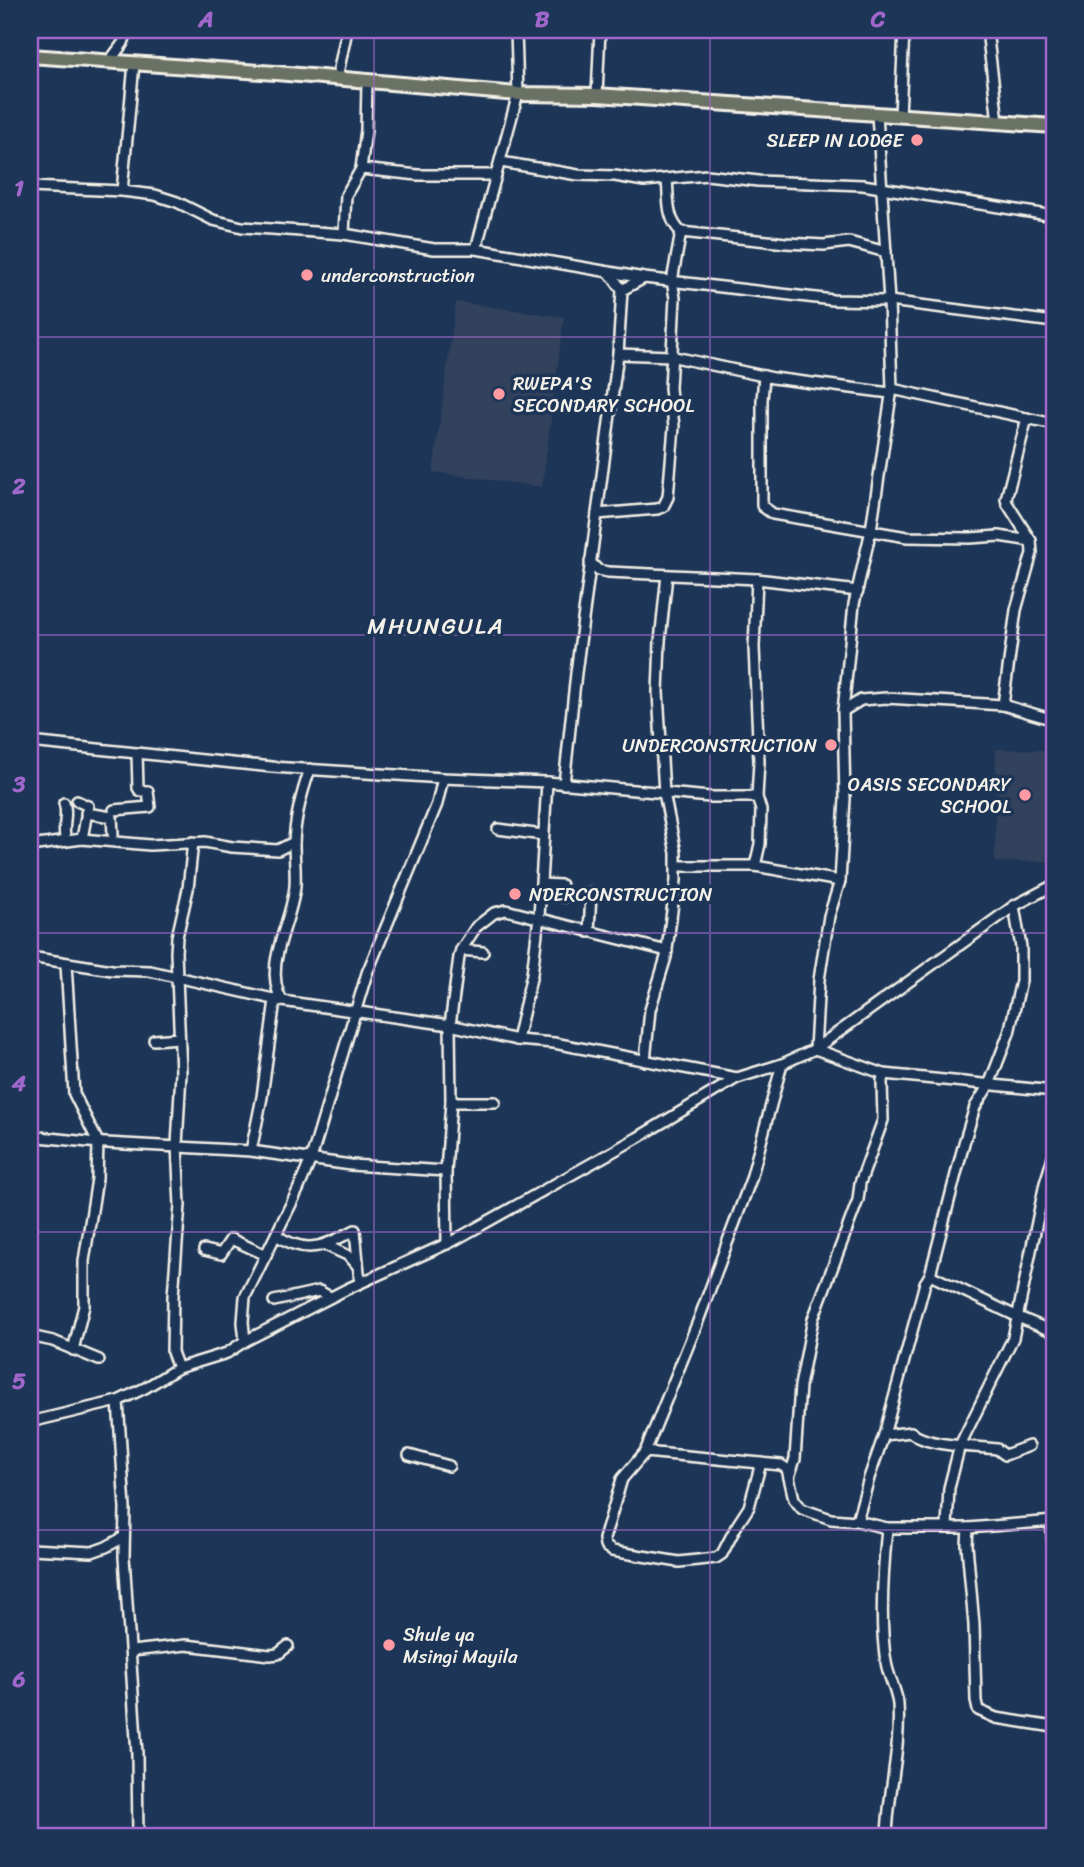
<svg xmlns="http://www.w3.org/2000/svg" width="1084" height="1867" viewBox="0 0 1084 1867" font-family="Sriracha,sans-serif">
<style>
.built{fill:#32435d}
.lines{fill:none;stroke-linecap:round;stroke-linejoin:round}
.minor-casing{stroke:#f4f1e8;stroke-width:14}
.major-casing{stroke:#f4f1e8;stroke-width:18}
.minor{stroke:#1d3557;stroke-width:9}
.major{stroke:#6b7165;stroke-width:12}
.grid{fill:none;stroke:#9f67cb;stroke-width:2;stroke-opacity:0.55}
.poi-dot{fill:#ff9aa2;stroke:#1d3557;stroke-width:2.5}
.labels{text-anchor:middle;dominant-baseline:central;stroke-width:7;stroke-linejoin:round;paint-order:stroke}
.poi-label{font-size:19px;fill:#f4f1e8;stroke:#1d3557;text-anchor:start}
.quarter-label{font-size:23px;letter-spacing:2px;fill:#f4f1e8;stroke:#1d3557}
.neatline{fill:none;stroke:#9f67cb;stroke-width:2.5}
.grid-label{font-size:23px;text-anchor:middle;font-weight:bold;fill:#9f67cb}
</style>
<rect width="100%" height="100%" fill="#1d3557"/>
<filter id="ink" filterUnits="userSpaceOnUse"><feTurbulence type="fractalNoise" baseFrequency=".0143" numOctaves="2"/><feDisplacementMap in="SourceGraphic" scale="14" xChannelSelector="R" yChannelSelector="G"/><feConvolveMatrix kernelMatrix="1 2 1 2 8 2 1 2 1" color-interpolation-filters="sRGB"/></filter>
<g filter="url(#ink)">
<g class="built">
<path d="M456 302 564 317 542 487 433 472Z"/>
<path d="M996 749 1054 750V861L995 862Z"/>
</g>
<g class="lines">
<defs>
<g id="minor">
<path d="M987 30 998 122"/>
<path d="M109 62 123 43 128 30"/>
<path d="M337 78 347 30"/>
<path d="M597 95 600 30"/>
<path d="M877 114 889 301 892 389 871 530 854 604 843 711 845 799 840 881 829 916 819 980 815 1049 884 1074 1054 1091"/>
<path d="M900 115 904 30"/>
<path d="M501 162 578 175 615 176 644 181 707 175 758 181 863 185 1054 216"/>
<path d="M361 169 418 175H496"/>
<path d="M667 180C669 198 666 218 681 232L786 243 824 245 849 242 886 252"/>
<path d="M30 187 122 191 155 195 177 202 213 220 242 227 344 234 434 249H476L644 278 833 300 889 301 1054 322"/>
<path d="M122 191 134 64"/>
<path d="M344 234 346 195 361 169 366 130 367 82"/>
<path d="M476 249 518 94 516 30"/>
<path d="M622 290 644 278"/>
<path d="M618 354 670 356 773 378 890 393"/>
<path d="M764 376 762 400V506L773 514 907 537 970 538 999 536 1031 541"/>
<path d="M892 389 1054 424"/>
<path d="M597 514 657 509 663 507 668 497 674 427 670 388 675 298 672 281 681 232"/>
<path d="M590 562 598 570 608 572 757 579 858 591"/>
<path d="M1003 705 1016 610 1032 553 1031 541 1007 503 1006 499 1027 418"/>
<path d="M843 711 861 700 886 698 1003 705 1054 720"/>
<path d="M30 742 272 767 443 778 547 782 710 797H757"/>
<path d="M564 784 576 673 618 354 622 290 609 272"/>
<path d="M77 801 88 806 82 839"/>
<path d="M64 803C69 815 61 828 66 841"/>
<path d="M114 810 150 807 148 791H140L138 788 137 753"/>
<path d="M86 813 112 817 113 834"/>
<path d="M498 829 543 835"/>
<path d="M30 846 82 839 150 845 205 842 232 847 278 850 294 842"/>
<path d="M677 866H755L840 881"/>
<path d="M755 866 760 844 761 810 757 797 759 762 754 647 757 579"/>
<path d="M541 884 561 885 564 897"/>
<path d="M589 932 591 893"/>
<path d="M461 950 483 952"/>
<path d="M30 957 112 970 150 971 282 1001 450 1025 517 1040 554 1043 737 1078"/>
<path d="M66 964 74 1094 98 1142 97 1179 84 1261V1306L73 1350"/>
<path d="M282 1001C262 965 292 923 295 886 296 871 294 857 294 843 295 817 302 792 310 769"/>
<path d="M154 1040 179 1038"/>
<path d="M517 1040 532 974 539 917 547 782"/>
<path d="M645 1061 650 1010 666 957 676 880V853L664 793 658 692 660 641 667 575"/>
<path d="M451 1102H495"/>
<path d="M30 1136 88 1142 251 1151 351 1165 446 1171"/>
<path d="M251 1151 262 1097 275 1000"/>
<path d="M276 1235C307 1256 324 1246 355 1230L360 1283"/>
<path d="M447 1244 446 1171 451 1102 450 1025 459 957 461 950 476 927 494 913 506 910 667 951"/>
<path d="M325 1245 349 1256 358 1266"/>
<path d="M204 1250 221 1254 231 1239 266 1255"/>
<path d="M930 1275 1018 1317 1054 1332"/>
<path d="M274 1301 319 1291 330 1297"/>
<path d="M30 1336 53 1341 99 1360"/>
<path d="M245 1341 243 1322 245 1297 298 1190 311 1159 367 973 437 804 443 778"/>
<path d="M178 1368 172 1352 173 1296 180 1205 177 1145 181 1073 176 952 177 937 188 889 193 842"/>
<path d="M118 1401 125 1508 124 1557 137 1754 138 1837"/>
<path d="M30 1422 118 1401 145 1388 178 1368 227 1353 245 1341 347 1289 453 1241 637 1138 737 1078 782 1064 815 1049 1014 906 1054 885"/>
<path d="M884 1435 911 1432C926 1447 975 1446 997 1449L1005 1455 1029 1446"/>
<path d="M645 1452 781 1465 787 1469 794 1499 802 1509 831 1519 857 1521 887 1528H968L1054 1521"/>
<path d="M409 1455 449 1466"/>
<path d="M761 1463 749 1507 736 1527 722 1554 716 1558 679 1562 612 1551 605 1546 604 1539 622 1479 645 1452 697 1324 751 1179 782 1064"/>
<path d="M789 1477 795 1459 800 1386 813 1319 858 1200 860 1183 883 1120 882 1081 884 1074"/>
<path d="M857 1521 869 1478 884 1435 925 1283 930 1275 964 1143 975 1107 989 1085 1009 1033 1021 981V947L1014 906"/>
<path d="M1051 1522 1054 1559"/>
<path d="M947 1527 949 1488 960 1445 1013 1338 1045 1183 1054 1154"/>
<path d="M968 1528 967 1545 974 1625 976 1701 978 1710 996 1718 1054 1727"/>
<path d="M30 1549 92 1552 106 1547 124 1537"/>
<path d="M132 1651 186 1645 270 1655 278 1654 288 1646"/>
<path d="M887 1837C888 1792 901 1749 898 1704 896 1689 888 1676 886 1662 879 1622 883 1569 887 1528"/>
</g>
<path id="major" d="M30 56 276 73 518 94 597 95 1054 126"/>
</defs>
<use href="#minor" class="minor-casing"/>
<use href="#major" class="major-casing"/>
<use href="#minor" class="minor"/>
<use href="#major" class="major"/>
</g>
</g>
<path class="grid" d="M374 30V1837M710 30V1837M30 337H1054M30 635H1054M30 933H1054M30 1232H1054M30 1530H1054"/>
<g class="poi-dot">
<circle cx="917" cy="140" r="7"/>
<circle cx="307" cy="275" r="7"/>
<circle cx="499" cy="394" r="7"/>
<circle cx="831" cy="745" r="7"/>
<circle cx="1025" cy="795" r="7"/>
<circle cx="515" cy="894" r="7"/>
<circle cx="389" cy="1645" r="7"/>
</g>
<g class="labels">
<g class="poi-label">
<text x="903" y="140" text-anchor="end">SLEEP IN LODGE</text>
<text x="321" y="275">underconstruction</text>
<text x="513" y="383">RWEPA'S<tspan x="513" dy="22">SECONDARY SCHOOL</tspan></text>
<text x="817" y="745" text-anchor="end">UNDERCONSTRUCTION</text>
<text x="1011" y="784" text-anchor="end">OASIS SECONDARY<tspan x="1011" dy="22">SCHOOL</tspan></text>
<text x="529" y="894">NDERCONSTRUCTION</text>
<text x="403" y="1634">Shule ya<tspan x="403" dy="22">Msingi Mayila</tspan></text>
</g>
<g class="quarter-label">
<text x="436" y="626">MHUNGULA</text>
</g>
</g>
<rect width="1084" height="1867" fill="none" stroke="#1d3557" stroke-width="77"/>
<rect x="38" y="38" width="1008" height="1790" class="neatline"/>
<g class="grid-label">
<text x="206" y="27">A</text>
<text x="542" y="27">B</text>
<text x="878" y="27">C</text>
<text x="19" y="196">1</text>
<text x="19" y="494">2</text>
<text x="19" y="792">3</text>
<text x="19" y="1091">4</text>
<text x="19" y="1389">5</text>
<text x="19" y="1687">6</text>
</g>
</svg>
